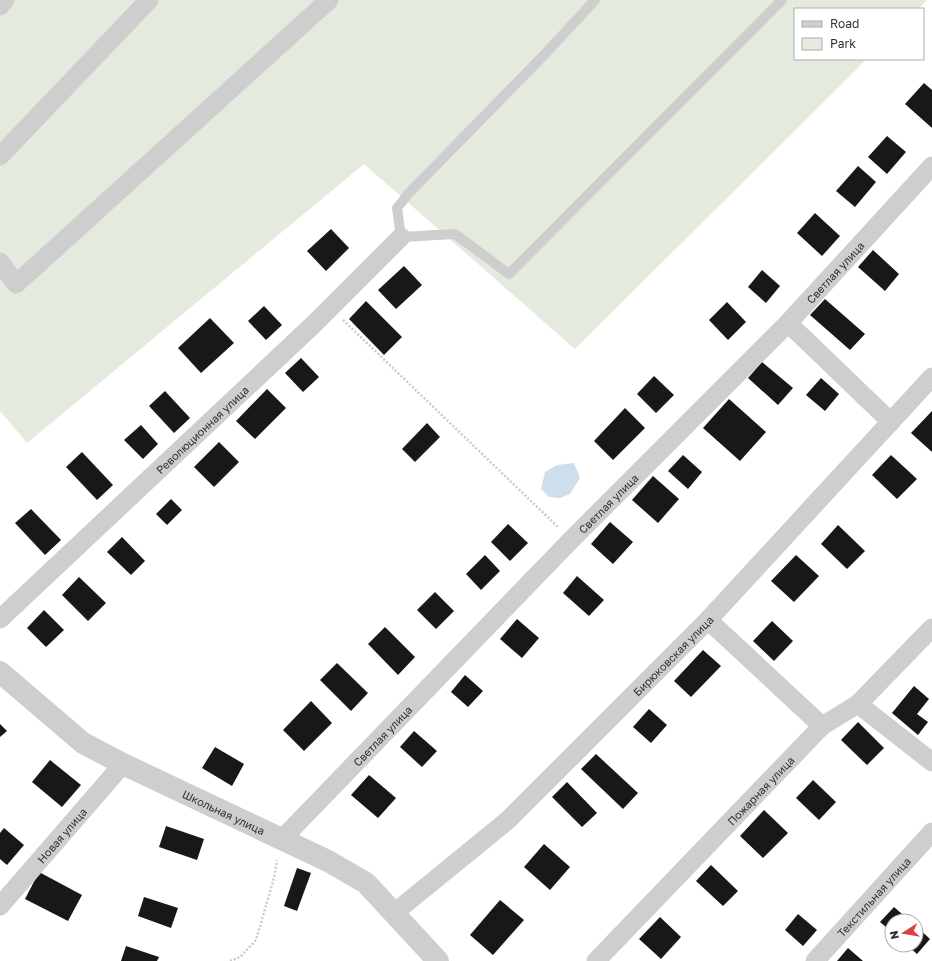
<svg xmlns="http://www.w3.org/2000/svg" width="932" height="961" viewBox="0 0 932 961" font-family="'Golos Text',sans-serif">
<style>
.green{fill:#e4eadd}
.water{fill:#cedfeb}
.building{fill:#181818}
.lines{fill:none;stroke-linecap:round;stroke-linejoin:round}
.path{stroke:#cbcbcb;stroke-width:2.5;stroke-dasharray:2 2;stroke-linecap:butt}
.service{stroke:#cecece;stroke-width:10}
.minor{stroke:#cecece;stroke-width:19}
.tertiary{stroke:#cecece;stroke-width:22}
.labels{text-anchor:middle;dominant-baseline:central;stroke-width:4;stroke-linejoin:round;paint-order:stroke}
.street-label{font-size:11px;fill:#313131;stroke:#fff}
</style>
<rect width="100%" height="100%" fill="#fff"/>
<path class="green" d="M0 0H927L918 9H795V59H867L575 349 364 164 27 443 0 411Z"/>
<path class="water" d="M574 463 580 478 570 494 560 498 549 497 541 489 545 472 557 465Z"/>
<g class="building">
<path d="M924 83 932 90V128L905 104Z"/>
<path d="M887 136 906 152 887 174 868 157Z"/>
<path d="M858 166 876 182 855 207 836 191Z"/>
<path d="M815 213 840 236 822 256 797 233Z"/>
<path d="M331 229 349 248 326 271 307 251Z"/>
<path d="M873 250 899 274 885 291 858 267Z"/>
<path d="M404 266 422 285 396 309 378 290Z"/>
<path d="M762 270 780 286 766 303 748 287Z"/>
<path d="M825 299 865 334 850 350 810 315Z"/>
<path d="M366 301 402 337 384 355 349 319Z"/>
<path d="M727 302 746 322 728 340 709 320Z"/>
<path d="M264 306 282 325 266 340 248 321Z"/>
<path d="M210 318 234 343 201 373 178 348Z"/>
<path d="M301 358 319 377 303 392 285 373Z"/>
<path d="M762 362 793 388 778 405 748 378Z"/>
<path d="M654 376 674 395 656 413 637 394Z"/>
<path d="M821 378 839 394 825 411 806 395Z"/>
<path d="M267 389 286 408 255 439 236 421Z"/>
<path d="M165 391 190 418 174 433 149 406Z"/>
<path d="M729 399 766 432 740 461 703 428Z"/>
<path d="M625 408 645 428 613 460 594 441Z"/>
<path d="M932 411V452L911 433Z"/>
<path d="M427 423 440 437 415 462 402 449Z"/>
<path d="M141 425 158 444 143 459 124 440Z"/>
<path d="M219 442 239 462 214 487 194 467Z"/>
<path d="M82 452 113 485 97 500 66 467Z"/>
<path d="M683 455 702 472 688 489 668 471Z"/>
<path d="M891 455 917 479 897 499 872 475Z"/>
<path d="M653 476 679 499 658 523 632 500Z"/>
<path d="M171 499 182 510 167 525 156 514Z"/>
<path d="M31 509 61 540 45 555 15 523Z"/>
<path d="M610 522 633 542 613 564 591 544Z"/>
<path d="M508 524 528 543 510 561 491 542Z"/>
<path d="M838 525 865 551 847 569 821 544Z"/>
<path d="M122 537 145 561 131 575 107 552Z"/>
<path d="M485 555 500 571 481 590 466 574Z"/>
<path d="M796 555 819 576 794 602 771 581Z"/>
<path d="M577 576 604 600 589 616 563 593Z"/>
<path d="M79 577 106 603 88 621 62 595Z"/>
<path d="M435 592 454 611 436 629 417 610Z"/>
<path d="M44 610 64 630 46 647 27 628Z"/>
<path d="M517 619 539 638 522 658 500 639Z"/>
<path d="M772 621 793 641 774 661 753 641Z"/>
<path d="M385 627 415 657 398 675 368 644Z"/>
<path d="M703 650 721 666 691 697 674 681Z"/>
<path d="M337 663 368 693 351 711 320 680Z"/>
<path d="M465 675 483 691 468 707 451 692Z"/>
<path d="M914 686 929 699 917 714 928 722 918 735 892 713Z"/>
<path d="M311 701 332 723 304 751 283 730Z"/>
<path d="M649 709 667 725 651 743 633 727Z"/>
<path d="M858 722 884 748 867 765 841 740Z"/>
<path d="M0 724 7 731 0 737Z"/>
<path d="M414 731 437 751 422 767 400 747Z"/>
<path d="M215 747 244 764 232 786 202 768Z"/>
<path d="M596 754 638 793 623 809 581 769Z"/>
<path d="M50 760 81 785 62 807 32 782Z"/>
<path d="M369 775 396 798 378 818 351 795Z"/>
<path d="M813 780 836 802 819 820 796 798Z"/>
<path d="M567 782 597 813 582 827 552 797Z"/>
<path d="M764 810 788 833 763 858 740 836Z"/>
<path d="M166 826 204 839 197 860 159 847Z"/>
<path d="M4 828 24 845 7 865 0 859V833Z"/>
<path d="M544 844 570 867 550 890 524 867Z"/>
<path d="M711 865 738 891 723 906 696 881Z"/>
<path d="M297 868 311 873 297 911 284 906Z"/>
<path d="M39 872 82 895 68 921 25 899Z"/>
<path d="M144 897 178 908 171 928 138 916Z"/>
<path d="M500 900 524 920 493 955 470 935Z"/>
<path d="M894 907 910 921H892V932L880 922Z"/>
<path d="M798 914 817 930 803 946 785 930Z"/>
<path d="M660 917 681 937 661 959 639 939Z"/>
<path d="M916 926 930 939 917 954 907 945H916Z"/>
<path d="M126 946 159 957 157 961H121Z"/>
<path d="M848 948 863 961H837Z"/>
</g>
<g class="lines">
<g class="path">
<path d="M343 320 559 528"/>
<path d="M230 961 240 957 256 940 274 878 277 860"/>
</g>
<path class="service" d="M595 0 544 55 409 193 397 208 401 237 455 234 509 274 782 0"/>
<g class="minor">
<path d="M0 6 5 0"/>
<path d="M0 156 149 0"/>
<path d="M0 262 16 284 329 0"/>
<path d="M788 323 891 422"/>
<path id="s1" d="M0 619 314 324 401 237"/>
<path d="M708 620 822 726"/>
<path d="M858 704 932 762"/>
<path id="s2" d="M282 839 571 540 788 323 932 166"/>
<path id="s3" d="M0 906 123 764"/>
<path id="s4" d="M394 913 508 820 708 620 932 377"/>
<path id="s5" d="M596 961 822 726 858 704 932 628"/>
<path id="s6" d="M815 961 932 832"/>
</g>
<path class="tertiary" id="s7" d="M0 672 83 743 123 764 328 861 366 883 438 961"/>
</g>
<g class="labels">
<g class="street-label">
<text stroke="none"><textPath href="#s2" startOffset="792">Светлая улица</textPath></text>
<text stroke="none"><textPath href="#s1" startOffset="277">Революционная улица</textPath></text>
<text stroke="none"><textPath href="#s2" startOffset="468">Светлая улица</textPath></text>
<text stroke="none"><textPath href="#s4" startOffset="380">Бирюковская улица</textPath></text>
<text stroke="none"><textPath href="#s2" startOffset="144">Светлая улица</textPath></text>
<text stroke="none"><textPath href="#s5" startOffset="237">Пожарная улица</textPath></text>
<text stroke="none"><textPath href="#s7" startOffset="266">Школьная улица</textPath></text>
<text stroke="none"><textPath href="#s3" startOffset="94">Новая улица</textPath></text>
<text stroke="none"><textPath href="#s6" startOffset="87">Текстильная улица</textPath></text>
</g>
</g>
<rect x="794" y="8" width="130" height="52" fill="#ffffff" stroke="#adadad"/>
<rect x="802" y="21" width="20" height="6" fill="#cecece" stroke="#adadad"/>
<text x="830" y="28" font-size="12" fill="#313131">Road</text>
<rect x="802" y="38" width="20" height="12" fill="#e4eadd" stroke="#adadad"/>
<text x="830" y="48" font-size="12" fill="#313131">Park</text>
<g transform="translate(904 933) rotate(258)"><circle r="19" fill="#ffffff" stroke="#adadad"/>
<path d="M0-3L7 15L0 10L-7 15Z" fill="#dc4046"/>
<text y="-6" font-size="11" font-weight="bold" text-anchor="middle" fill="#313131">N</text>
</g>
</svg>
